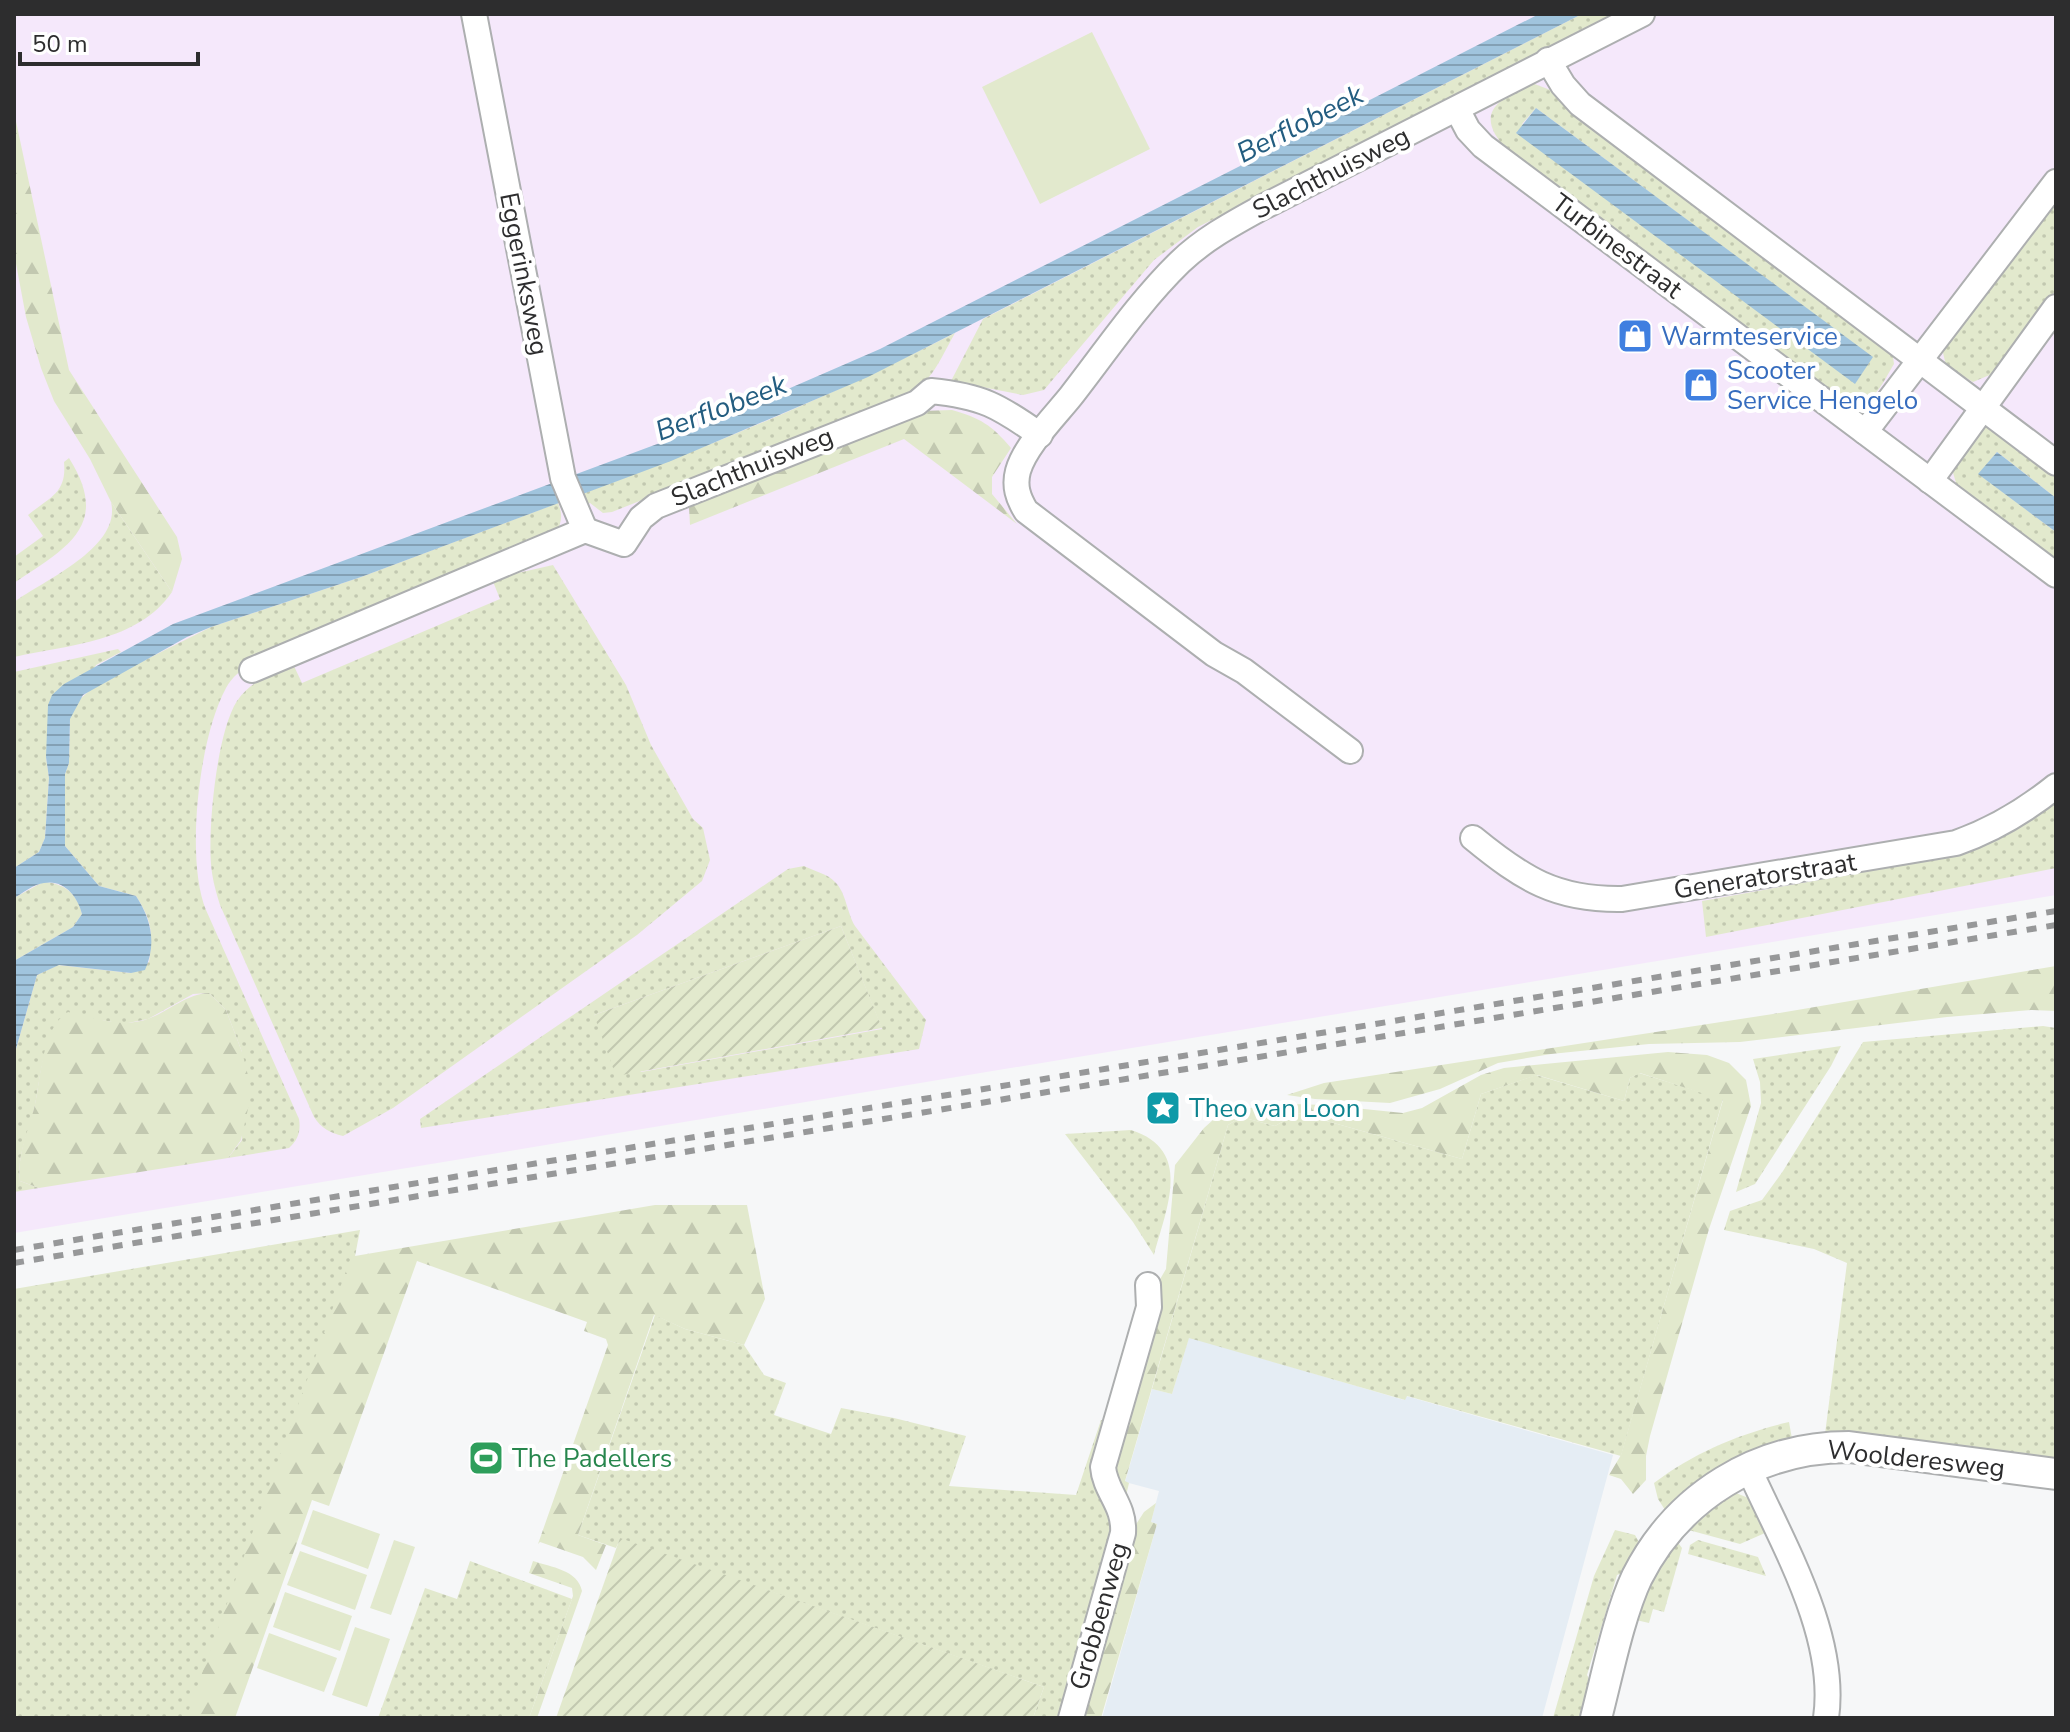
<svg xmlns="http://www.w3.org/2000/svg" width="2070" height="1732" viewBox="0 0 2070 1732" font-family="'Nunito Sans',sans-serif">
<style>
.commercial{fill:#f5e8fb}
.built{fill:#e5edf4}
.grass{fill:url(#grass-dots);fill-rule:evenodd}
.forest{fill:url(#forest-firs)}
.garden{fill:url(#garden-furrows)}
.pitch{fill:#e2e9cd}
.water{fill:url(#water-rules)}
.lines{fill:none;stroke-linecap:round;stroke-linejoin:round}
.minor-casing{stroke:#adafb0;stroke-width:28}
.tertiary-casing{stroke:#adafb0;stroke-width:34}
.minor{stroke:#fff;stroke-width:24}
.tertiary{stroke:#fff;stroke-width:30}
.rail{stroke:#979899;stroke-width:6;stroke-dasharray:10 10;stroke-linecap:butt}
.labels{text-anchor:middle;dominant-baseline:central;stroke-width:8;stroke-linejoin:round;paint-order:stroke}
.street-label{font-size:26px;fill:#2d2d2e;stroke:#fff}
.shop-label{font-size:26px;fill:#366cbe;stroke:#fff;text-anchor:start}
.culture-label{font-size:26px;fill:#0d838f;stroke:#fff;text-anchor:start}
.leisure-label{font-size:26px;fill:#27864d;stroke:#fff;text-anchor:start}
.water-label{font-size:28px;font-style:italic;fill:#235d80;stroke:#fff}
</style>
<defs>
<pattern id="grass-dots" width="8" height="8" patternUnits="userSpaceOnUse" patternTransform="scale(2)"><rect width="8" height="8" fill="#e2e9cd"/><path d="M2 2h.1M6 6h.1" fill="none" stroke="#c2c8b0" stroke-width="1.8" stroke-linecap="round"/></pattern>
<pattern id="forest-firs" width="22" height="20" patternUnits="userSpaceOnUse" patternTransform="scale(2)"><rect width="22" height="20" fill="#e2e9cd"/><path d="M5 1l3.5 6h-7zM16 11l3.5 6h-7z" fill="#c2c8b0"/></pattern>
<pattern id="garden-furrows" width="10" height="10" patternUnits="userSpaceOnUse" patternTransform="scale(2)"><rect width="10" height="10" fill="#e2e9cd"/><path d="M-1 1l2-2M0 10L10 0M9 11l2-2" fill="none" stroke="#c2c8b0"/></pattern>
<pattern id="water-rules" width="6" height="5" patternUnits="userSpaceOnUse" patternTransform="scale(2)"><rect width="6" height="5" fill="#a0c4dd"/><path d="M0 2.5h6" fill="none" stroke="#83a0b4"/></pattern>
</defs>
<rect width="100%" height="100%" fill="#f6f7f8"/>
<path class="commercial" d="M14 14H2056V895L14 1233Z"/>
<path class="built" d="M1189 1337 1404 1400 1406 1396 1613 1455 1542 1718H1102L1157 1524 1151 1522 1159 1491 1125 1482 1152 1389 1172 1394Z"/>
<g class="grass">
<path d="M1582 14H1619L1198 227 1154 260 1044 390 1023 395 951 381 983 319Z"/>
<path d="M1532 83 1553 91 1892 350 1894 364C1881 385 1872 412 1843 400L1509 152C1473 114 1495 101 1532 83ZM1536 108 1872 357 1855 383 1522 124Z"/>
<path d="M2056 191V290L1992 374 1973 382 1946 366 1942 348Z"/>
<path d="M955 333C944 352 932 382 911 393L612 512 603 513 590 503 587 505 582 494C710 446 834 395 955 333Z"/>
<path d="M1986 425 2056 470V498L1997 452 1979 474 2056 532V561L1956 483 1952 469 1972 434Z"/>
<path d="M69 458C112 526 66 548 14 583V557L43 536 28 515C50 497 67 493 64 462Z"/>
<path d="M111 502 172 592C138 642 68 645 14 657V602C44 580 122 547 111 502Z"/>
<path d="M558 503C563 515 562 523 555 534L252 663C241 670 232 677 226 688 199 737 185 859 206 910L299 1119C301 1131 298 1140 289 1148L228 1158 242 1140V1052L226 1010 209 993 193 994 148 1019 123 1024 101 1020 47 1048C40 1067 39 1085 35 1105 30 1133 17 1150 20 1181L39 1188 14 1192V1056L37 975 58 965 131 973 149 962C153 932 152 921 136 896L99 886 65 846V774L69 762 70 718 78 701 89 691 139 663 211 627 361 577Z"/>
<path d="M553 565 626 685 651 745 693 819 703 828 710 860 702 881 637 935 393 1108 343 1136C330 1133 321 1128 314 1117L220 905C216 892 212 878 211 864 208 825 217 732 237 701 250 681 272 674 293 664L302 683 500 599 492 579Z"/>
<path d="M118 649 121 652 96 665 46 757 49 778 45 838 39 852 14 868V672Z"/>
<path d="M2056 801V868L1706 937 1702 901 1945 857 1988 844 2029 820Z"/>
<path d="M804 866C814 871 828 874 835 882 846 892 847 913 855 926L926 1020 919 1049 421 1128 420 1119 788 869ZM841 926 882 1029 641 1072 594 1015Z"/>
<path d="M43 882C64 883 77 893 82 914L73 927 14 961V898Z"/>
<path d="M2043 1026 2056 1028V1460L1955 1445 1825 1434 1847 1263 1814 1249 1724 1230 1730 1211 1762 1200 1783 1171 1863 1042Z"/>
<path d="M1841 1046 1831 1066 1755 1184 1736 1192 1761 1103 1760 1082 1753 1059Z"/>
<path d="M1639 1073 1723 1099 1621 1456 1407 1396 1405 1400 1189 1338 1172 1394 1152 1389 1228 1125 1241 1117 1275 1126 1298 1113 1462 1159 1481 1094 1536 1075 1624 1101 1630 1078Z"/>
<path d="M1131 1130C1194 1150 1166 1209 1154 1255L1133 1222 1065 1134Z"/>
<path d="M360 1230 352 1272 210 1718H14V1289Z"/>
<path d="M655 1315 685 1329 744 1345 764 1375 786 1383 774 1415 831 1434 841 1408 894 1418 966 1436 949 1486 1076 1495 1101 1420 1110 1421 1116 1524 1061 1718H1033L1044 1687 620 1539 616 1548 578 1535Z"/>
<path d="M1789 1422 1792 1439 1667 1513 1658 1499 1654 1483C1695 1452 1739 1434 1789 1422Z"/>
<path d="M1736 1493 1751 1499 1767 1531 1765 1533 1740 1544 1685 1529 1727 1495Z"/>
<path d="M1615 1530 1635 1535 1640 1544 1627 1571 1617 1575 1587 1675 1592 1684 1584 1713 1575 1718H1553L1594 1576Z"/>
<path d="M1676 1540 1682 1548 1664 1612 1653 1609 1649 1623 1636 1620 1646 1592Z"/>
<path d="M1698 1540 1758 1557 1766 1576 1688 1554 1690 1545Z"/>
<path d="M470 1561 572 1599 529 1718H378L425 1588 457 1599Z"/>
</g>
<g class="forest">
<path d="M14 112 69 370 177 537 182 559 172 592 111 502 90 459 54 401 41 368 26 317 14 253Z"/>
<path d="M952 410C980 418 992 425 1011 448L992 477V494L1017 524 904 439 690 525 689 508 699 501 921 411Z"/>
<path d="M2056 966V1011L2031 1010 1947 1017 1740 1042 1649 1044 1551 1054 1498 1063 1440 1089 1390 1103 1315 1099 1287 1095 1324 1083 1773 1014Z"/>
<path d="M209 993 226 1010 242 1052 252 1091 241 1140 228 1158 39 1188 20 1181C17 1155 27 1134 34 1109 41 1081 41 1028 68 1012 95 1018 124 1029 150 1018 171 1010 186 994 209 993Z"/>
<path d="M1668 1052 1707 1055 1729 1063 1746 1080 1751 1106 1709 1229 1650 1436 1646 1456V1480L1633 1494 1621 1479 1609 1475 1621 1455 1723 1100 1640 1073 1630 1078 1624 1101 1537 1075 1481 1094 1462 1159 1298 1113 1275 1126 1241 1117 1228 1125 1125 1481 1129 1483 1125 1500 1113 1473 1159 1281 1166 1269 1175 1165 1204 1128 1214 1119 1239 1109 1293 1104 1325 1105 1403 1113 1422 1108 1481 1075 1504 1068Z"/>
<path d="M655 1205H747L765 1299 744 1345 685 1329 654 1315 578 1535 606 1545 596 1570 583 1557 540 1542 538 1544 608 1345 606 1339 584 1331 587 1322 417 1261 329 1506 312 1500 235 1718H186L350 1260 349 1257Z"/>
<path d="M1156 1503 1151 1522 1157 1524 1101 1718H1079L1133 1529 1144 1512Z"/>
<path d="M533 1561C551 1567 578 1570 582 1591L537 1718H529L573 1596 572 1588 529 1573Z"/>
</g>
<g class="garden">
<path d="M841 926 882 1028 616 1076 594 1015Z"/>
<path d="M620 1538 1044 1687 1033 1718H556Z"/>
</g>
<g class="pitch">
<path d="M1092 32 1150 149 1040 204 982 87Z"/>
<path d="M313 1510 380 1534 368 1569 301 1544Z"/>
<path d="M394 1540 415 1547 391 1615 370 1608Z"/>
<path d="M300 1551 367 1575 355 1610 287 1585Z"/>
<path d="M285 1592 352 1616 340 1651 273 1627Z"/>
<path d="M355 1627 390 1639 367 1707 332 1695Z"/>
<path d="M269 1633 337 1658 324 1692 257 1668Z"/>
</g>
<g class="water">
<path d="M1539 14H1582L868 377 671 461 361 577 211 627 187 637 83 695 70 719 69 763 65 774V846L99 886 136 896C151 919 157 943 145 970L131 973 59 965 37 975 14 1056V961L73 927 82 914C78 897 64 879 44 883 34 884 23 893 14 898V868L39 852 45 838 49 778 46 757 48 705 52 695 64 684 173 624 684 434 880 349Z"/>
<path d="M1536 108 1873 357 1855 384 1516 133Z"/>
<path d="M1997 452 2056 498V532L1978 474Z"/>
</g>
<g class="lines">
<defs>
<g id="minor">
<path d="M474 14 563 478 585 530"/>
<path d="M1548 60 1563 85 1580 104 2056 463"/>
<path d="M1457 109 1468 130 1483 146 2056 575"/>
<path d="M1865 432 2056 182"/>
<path d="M1930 481 2056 307"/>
<path d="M252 670 585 530 624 544 641 518 656 506 917 403 931 391C982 396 999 406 1040 435"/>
<path d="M1350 751 1244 671 1214 654 1026 511C1018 498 1014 486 1018 471 1025 446 1055 416 1071 396 1106 351 1139 302 1180 262 1204 239 1232 224 1261 208L1642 14"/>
<path d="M1473 838C1523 879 1556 900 1622 899L1956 843C1993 830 2025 811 2056 786"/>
<path d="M1748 1467C1781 1541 1838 1635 1826 1718"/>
<path d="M1071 1718 1123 1533C1125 1505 1105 1492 1103 1467L1149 1307 1148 1285"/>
</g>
<path id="tertiary" d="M1596 1718C1607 1676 1619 1615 1637 1577 1678 1496 1758 1447 1849 1447L2056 1474"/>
</defs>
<use href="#minor" class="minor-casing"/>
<use href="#tertiary" class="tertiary-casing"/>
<use href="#minor" class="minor"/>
<use href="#tertiary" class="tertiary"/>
<g class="rail">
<path d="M14 1250 2056 911"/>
<path d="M14 1263 2056 925"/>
</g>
</g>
<defs>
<symbol id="shop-square" viewBox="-11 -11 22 22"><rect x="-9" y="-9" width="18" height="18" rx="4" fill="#3f7fe0" stroke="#fff"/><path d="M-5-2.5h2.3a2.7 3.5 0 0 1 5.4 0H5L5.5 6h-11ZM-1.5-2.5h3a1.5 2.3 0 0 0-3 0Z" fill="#fff"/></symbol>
<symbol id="sight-square" viewBox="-11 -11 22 22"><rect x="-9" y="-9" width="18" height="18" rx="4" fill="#0f9aa8" stroke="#fff"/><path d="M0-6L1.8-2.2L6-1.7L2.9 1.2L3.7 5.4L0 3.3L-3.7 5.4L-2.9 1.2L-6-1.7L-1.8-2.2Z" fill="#fff"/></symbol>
<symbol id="stadium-square" viewBox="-11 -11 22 22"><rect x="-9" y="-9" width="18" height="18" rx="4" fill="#2e9e5b" stroke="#fff"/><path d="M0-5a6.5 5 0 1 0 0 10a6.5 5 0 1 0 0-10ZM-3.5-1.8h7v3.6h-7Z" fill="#fff"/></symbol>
</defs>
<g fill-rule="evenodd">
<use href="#shop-square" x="1615" y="316" width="40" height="40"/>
<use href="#shop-square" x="1681" y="365" width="40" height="40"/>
<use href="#sight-square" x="1143" y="1088" width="40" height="40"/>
<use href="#stadium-square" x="466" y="1438" width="40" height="40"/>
</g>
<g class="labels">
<g class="street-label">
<text transform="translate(1331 173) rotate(-27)">Slachthuisweg</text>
<text transform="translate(1617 246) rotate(37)">Turbinestraat</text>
<text transform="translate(524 274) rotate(79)">Eggerinksweg</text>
<text transform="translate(752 467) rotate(-22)">Slachthuisweg</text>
<text transform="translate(1765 876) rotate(-9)">Generatorstraat</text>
<text transform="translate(1916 1459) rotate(6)">Woolderesweg</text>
<text transform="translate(1099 1616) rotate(-74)">Grobbenweg</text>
</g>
<g class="shop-label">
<text x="1661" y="336">Warmteservice</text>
<text x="1727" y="370">Scooter<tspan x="1727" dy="30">Service Hengelo</tspan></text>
</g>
<g class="culture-label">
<text x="1189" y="1108">Theo van Loon</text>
</g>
<g class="leisure-label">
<text x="512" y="1458">The Padellers</text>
</g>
<g class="water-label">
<text transform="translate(1300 124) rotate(-27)">Berflobeek</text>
<text transform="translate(721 408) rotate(-21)">Berflobeek</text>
</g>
</g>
<rect width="2070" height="1732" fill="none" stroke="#2d2d2e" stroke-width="32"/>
<path d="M20 52v12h178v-12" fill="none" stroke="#2d2d2e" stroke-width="4"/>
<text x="32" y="52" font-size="24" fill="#2d2d2e" stroke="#ffffff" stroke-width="6" paint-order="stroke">50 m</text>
</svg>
